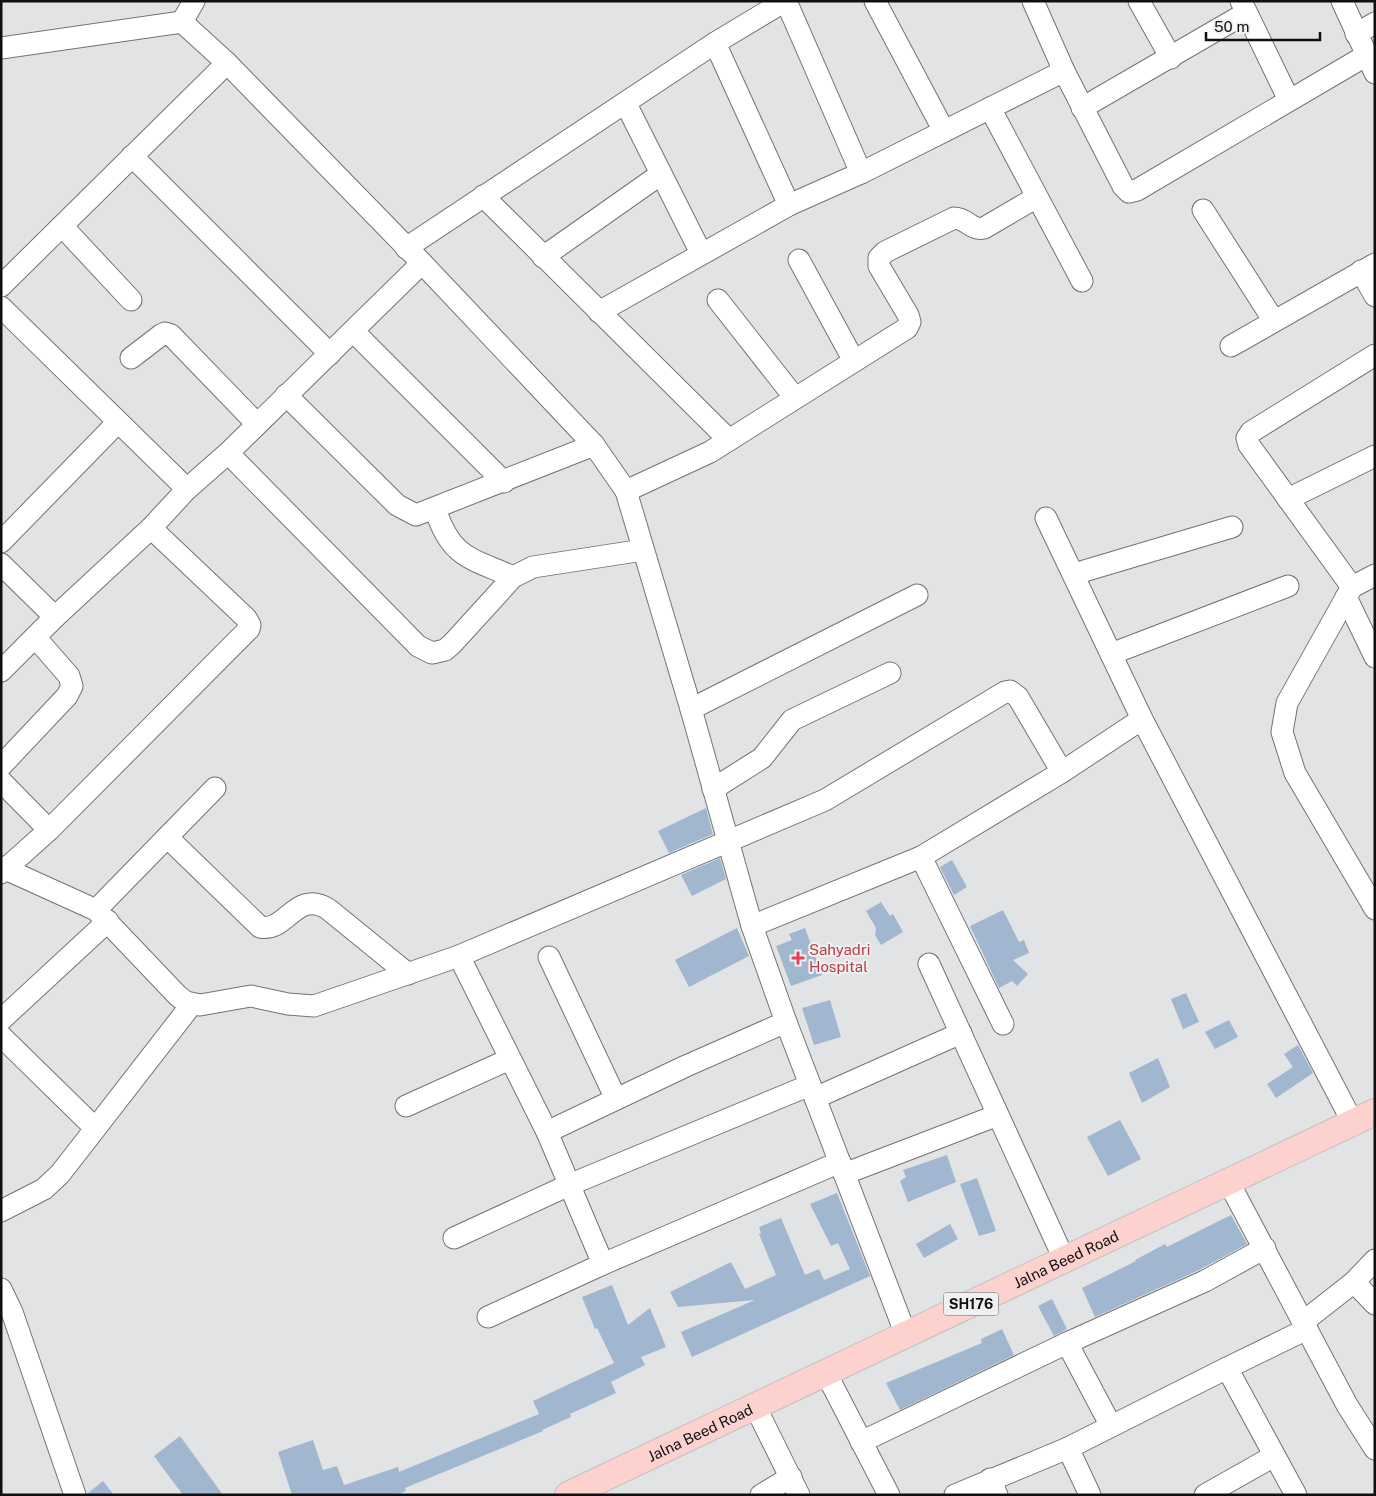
<svg xmlns="http://www.w3.org/2000/svg" width="1376" height="1496" viewBox="0 0 1376 1496" font-family="'Public Sans',sans-serif">
<style>
.building{fill:#a1b7cf}
.lines{fill:none;stroke-linecap:round;stroke-linejoin:round}
.minor-casing{stroke:#737374;stroke-width:23}
.major-casing{stroke:#c1c1c1;stroke-width:28}
.minor{stroke:#fff;stroke-width:21}
.major{stroke:#fdd1ce;stroke-width:26}
.health-dot{fill:#e0444e;stroke:#eff0f1;stroke-width:2}
.labels{text-anchor:middle;dominant-baseline:central;stroke-width:4;stroke-linejoin:round;paint-order:stroke}
.shield{fill:#eff0f1;stroke:#525253;stroke-width:1}
.shield-label{font-size:14px;font-weight:bold;fill:#0f0f0f}
.health-label{font-size:15px;fill:#be3a42;stroke:#eff0f1;text-anchor:start}
.street-label{font-size:15px;fill:#0f0f0f;stroke:#eff0f1}
</style>
<rect width="100%" height="100%" fill="#e2e3e4"/>
<g class="building">
<path d="M706 808 713 834 669 853 658 831Z"/>
<path d="M720 858 726 879 692 896 681 875Z"/>
<path d="M952 860 967 887 954 895 940 867Z"/>
<path d="M881 902 890 916 893 914 903 932 881 945 875 935 876 928 866 911Z"/>
<path d="M1003 910 1019 942 1024 940 1029 953 1013 960 1028 974 1017 986 1012 981 999 988 970 926Z"/>
<path d="M737 928 749 956 689 987 675 960Z"/>
<path d="M805 928 822 975 791 986 776 946 792 940 789 934Z"/>
<path d="M1186 993 1199 1022 1183 1029 1171 999Z"/>
<path d="M830 1000 841 1037 814 1045 802 1008Z"/>
<path d="M1229 1020 1238 1037 1215 1049 1205 1032Z"/>
<path d="M1298 1045 1313 1073 1276 1098 1267 1084 1293 1067 1284 1054Z"/>
<path d="M1158 1058 1170 1087 1142 1103 1129 1073Z"/>
<path d="M1120 1120 1141 1159 1108 1176 1087 1137Z"/>
<path d="M947 1155 956 1182 908 1202 900 1181 906 1177 903 1170Z"/>
<path d="M977 1178 996 1231 979 1236 960 1184Z"/>
<path d="M837 1193 870 1276 692 1357 681 1332 755 1300 678 1307 670 1292 731 1262 745 1289 776 1275 759 1234 761 1233 759 1227 781 1218 805 1275 819 1269 824 1280 850 1269 838 1243 831 1246 810 1204Z"/>
<path d="M1231 1215 1247 1244 1199 1270 1095 1317 1082 1288 1136 1261 1135 1260 1165 1244 1167 1247Z"/>
<path d="M950 1224 958 1239 924 1258 916 1244Z"/>
<path d="M612 1285 628 1325 650 1308 666 1347 641 1357 645 1365 611 1382 616 1393 570 1414 571 1417 542 1430 543 1431 405 1488 406 1491 396 1495H292L278 1452 313 1440 323 1470 337 1466 344 1485 398 1467 399 1472 539 1414 533 1401 614 1363 597 1328 595 1329 582 1297Z"/>
<path d="M1052 1299 1067 1329 1054 1336 1038 1306Z"/>
<path d="M1002 1329 1014 1355 900 1410 886 1383 982 1343 981 1339Z"/>
<path d="M180 1436 223 1495H183L154 1456Z"/>
<path d="M103 1481 114 1495H87V1494Z"/>
</g>
<g class="lines">
<defs>
<g id="minor">
<path d="M786 1 861 173"/>
<path d="M875 1 944 131"/>
<path d="M1033 1 1064 71 1123 186 1129 192 1137 190 1367 55"/>
<path d="M1139 1 1171 58"/>
<path d="M1241 1 1289 100"/>
<path d="M1342 1 1375 73"/>
<path d="M182 22 194 1"/>
<path d="M1356 34 1375 23"/>
<path d="M715 43 789 205"/>
<path d="M1 48 182 22 227 63 422 263 594 445 626 491 691 709 752 926 786 1022 906 1335"/>
<path d="M626 104 701 253"/>
<path d="M990 108 1082 281"/>
<path d="M1082 108 1246 13"/>
<path d="M132 156 330 354"/>
<path d="M483 196 729 440"/>
<path d="M1203 210 1274 321"/>
<path d="M62 226 131 300"/>
<path d="M406 248 715 43 785 1"/>
<path d="M543 257 661 174"/>
<path d="M799 260 854 361"/>
<path d="M1361 271 1375 296"/>
<path d="M1 286 227 63"/>
<path d="M718 300 795 398"/>
<path d="M1 307 187 489"/>
<path d="M599 312 789 205 861 173 1064 71"/>
<path d="M353 331 504 482"/>
<path d="M1231 346 1375 264"/>
<path d="M131 358 161 335 165 333 171 335 257 424"/>
<path d="M286 395 397 505 416 515 594 445"/>
<path d="M228 453 418 646 432 653 445 650 452 644 513 577 533 567 643 550"/>
<path d="M626 491 710 452 907 328 910 322 908 315 879 266V258L885 252 954 218C967 218 971 231 984 228L1037 197"/>
<path d="M1288 499 1375 456"/>
<path d="M435 509C452 559 469 557 513 577"/>
<path d="M1046 518 1142 719 1353 1123"/>
<path d="M1 542 118 422"/>
<path d="M1 564 55 617"/>
<path d="M1074 574 1232 527"/>
<path d="M1375 575 1352 587 1287 703 1282 732 1295 773 1375 909"/>
<path d="M1352 587 1249 445 1247 438 1251 432 1375 355"/>
<path d="M1346 597 1375 657"/>
<path d="M1111 654 1288 586"/>
<path d="M1 671 55 617 151 528 187 489 228 453 422 263"/>
<path d="M691 709 917 595"/>
<path d="M1 766 67 696 72 686 69 676 35 637"/>
<path d="M1 781 49 830"/>
<path d="M713 789 762 758 792 720 890 673"/>
<path d="M167 837 260 927C286 933 296 889 328 909L408 974"/>
<path d="M921 857 1003 1024"/>
<path d="M1 867 96 910 178 996 186 1002 200 1005 251 996 288 1004 314 1006 459 956"/>
<path d="M1 873 49 830 249 629 250 625 246 618 151 528"/>
<path d="M96 910 215 788"/>
<path d="M752 926 921 857 1062 772 1142 719"/>
<path d="M549 957 616 1099"/>
<path d="M929 964 1064 1259"/>
<path d="M1 1020 108 921"/>
<path d="M1 1036 95 1128"/>
<path d="M815 1098 961 1033"/>
<path d="M406 1106 510 1059"/>
<path d="M547 1132 686 1066 786 1022"/>
<path d="M840 1162 603 1264 547 1132 459 956 825 800 1005 692 1010 691 1018 697 1062 772"/>
<path d="M844 1174 998 1115"/>
<path d="M1228 1181 1347 1405 1375 1449"/>
<path d="M1 1211 44 1189 60 1174 192 1004"/>
<path d="M454 1238 569 1185 810 1085"/>
<path d="M1354 1282 1375 1304"/>
<path d="M1 1289 12 1312 75 1495"/>
<path d="M488 1317 603 1264"/>
<path d="M1303 1322 1354 1282 1375 1260"/>
<path d="M1067 1343 1111 1426"/>
<path d="M1227 1368 1307 1329"/>
<path d="M826 1373 889 1495"/>
<path d="M755 1406 799 1495"/>
<path d="M861 1442 1067 1343 1205 1281 1265 1248"/>
<path d="M1068 1448 1090 1495"/>
<path d="M990 1479 997 1495"/>
<path d="M761 1495 791 1477"/>
<path d="M955 1495 1068 1448 1227 1368 1296 1495"/>
<path d="M1205 1495 1274 1456"/>
</g>
<g id="major">
<path id="s1" d="M568 1495 1375 1112"/>
</g>
</defs>
<use href="#minor" class="minor-casing"/>
<use href="#major" class="major-casing"/>
<use href="#minor" class="minor"/>
<use href="#major" class="major"/>
</g>
<path class="health-dot" d="M795.5 950.5h5v5h5v5h-5v5h-5v-5h-5v-5h5z"/>
<g class="labels">
<rect class="shield" x="943.5" y="1292.5" width="55" height="23" rx="4"/>
<g class="shield-label">
<text x="971" y="1304">SH176</text>
</g>
<g class="health-label">
<text x="809" y="949">Sahyadri<tspan x="809" dy="17">Hospital</tspan></text>
</g>
<g class="street-label">
<text stroke="none"><textPath href="#s1" startOffset="551">Jalna Beed Road</textPath></text>
<text stroke="none"><textPath href="#s1" startOffset="146">Jalna Beed Road</textPath></text>
</g>
</g>
<rect width="1376" height="1496" fill="none" stroke="#0f0f0f" stroke-width="5"/>
<path d="M1206 32v8h114v-8" fill="none" stroke="#0f0f0f" stroke-width="2.5"/>
<text x="1214" y="32" font-size="15" fill="#0f0f0f" stroke="#eff0f1" stroke-width="4" paint-order="stroke">50 m</text>
</svg>
